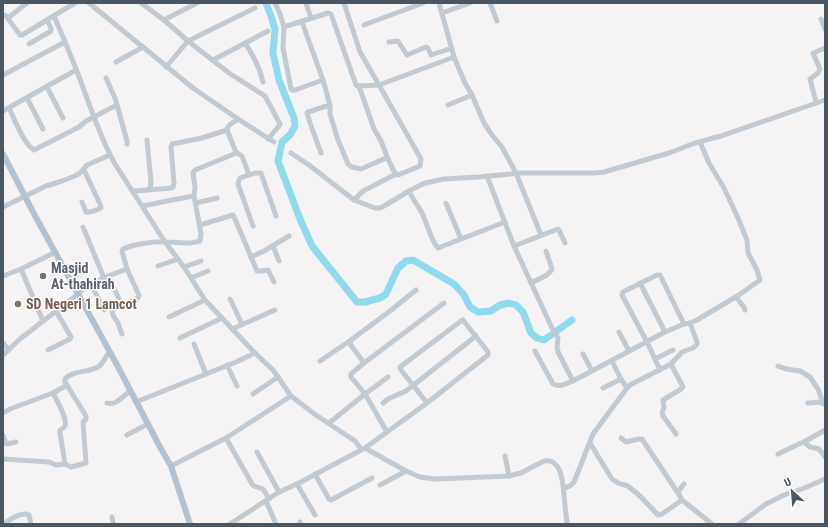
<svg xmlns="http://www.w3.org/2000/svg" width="828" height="527" viewBox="0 0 828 527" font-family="'Roboto Condensed',sans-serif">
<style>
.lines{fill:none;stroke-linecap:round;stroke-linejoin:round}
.river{stroke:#90daee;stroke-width:7}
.minor{stroke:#c1cad2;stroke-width:5}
.major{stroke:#b3c2d1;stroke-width:6}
.worship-dot{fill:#6b7280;stroke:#fff;stroke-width:1.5}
.education-dot{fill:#8d6e63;stroke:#fff;stroke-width:1.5}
.labels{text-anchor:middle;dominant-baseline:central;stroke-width:3;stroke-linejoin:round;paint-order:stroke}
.worship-label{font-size:14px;font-weight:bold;fill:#5b616d;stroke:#fff;text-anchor:start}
.education-label{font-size:14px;font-weight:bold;fill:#785e54;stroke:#fff;text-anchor:start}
</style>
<rect width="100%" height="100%" fill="#f5f3f3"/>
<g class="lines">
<path class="river" d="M266 3 271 16 275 29 273 53 279 80 294 118 295 126 290 135 282 142 278 161 300 219 312 246 357 302H365L380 298 386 294 398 268 406 261 413 260 454 284 464 295 470 307 478 312 491 311 500 305 509 303 516 305 523 312 531 333 537 338 544 340 572 320"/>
<g class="minor">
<path d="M89 3 193 88 238 119 274 142"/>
<path d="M141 3 164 20 197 3"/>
<path d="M275 3 280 14 284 27 283 48 291 89 292 90H295L323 80"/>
<path d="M306 3 311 18"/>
<path d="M344 3 360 52 379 85 454 57"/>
<path d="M439 3 454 57 465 83 472 95 484 123 492 135 502 147 516 173 541 235"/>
<path d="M490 3 497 21"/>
<path d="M442 13 470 3"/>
<path d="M3 16 5 15 6 16 20 35H22L75 3"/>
<path d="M54 16C65 42 76 67 85 93 94 117 102 141 115 164L165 242 184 267 205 300 254 352 251 355 236 362 136 402"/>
<path d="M8 18 27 3"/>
<path d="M821 19 825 29"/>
<path d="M164 20 188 41 229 73 265 96 280 124 278 127 268 139"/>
<path d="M364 25 423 3"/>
<path d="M284 27 328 13 331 14 356 85 357 86H359L379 85 421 159 420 166 398 175C393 173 391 164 388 159L386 158 361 169 352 167 348 164 338 140 330 114V105L323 80 302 22"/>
<path d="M389 42 398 41 407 55 426 47 428 48 431 55 452 48"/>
<path d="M245 43C253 55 260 68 263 82"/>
<path d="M29 44 51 31V28L47 20"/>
<path d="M213 60 268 31"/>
<path d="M116 62 143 47"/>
<path d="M166 67 188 41 255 8"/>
<path d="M3 75 65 42"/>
<path d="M106 78 115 98 117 105"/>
<path d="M359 86 374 129 381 141 388 159"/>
<path d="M47 87 63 118"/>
<path d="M27 98 43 129"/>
<path d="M816 102 810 79 818 73 820 69 813 53 825 48"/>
<path d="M448 105 472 95"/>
<path d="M9 108C14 118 24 145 34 150L79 127 86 121 117 105 127 141V144"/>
<path d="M3 111 76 70"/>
<path d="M236 152 242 156 249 175"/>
<path d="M291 153 309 165 354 200 375 208H380L384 206 409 191 425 183 444 179 479 177 520 173H595L604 172 669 153 695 143 721 136 825 100"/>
<path d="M321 153 310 123 307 113 308 112 330 105"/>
<path d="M487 176 514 246 552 328 558 338 557 347 558 352 573 381 665 332 684 324 690 323 697 320 739 295 760 280 757 270 748 253 747 240 738 218 724 188 709 163 700 142"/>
<path d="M147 190 172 188 173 187 174 183 171 147 172 144 202 138 227 130"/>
<path d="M133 191 147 190 150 188 151 182 147 140"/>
<path d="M409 191C413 199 418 206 422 213 427 223 431 241 438 248L505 222"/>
<path d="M354 200 363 191 396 174"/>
<path d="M82 202 86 212C92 213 96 210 101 208L100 204 84 170"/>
<path d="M196 203 217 198"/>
<path d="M446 203 461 239"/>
<path d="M143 206 177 199 194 196"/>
<path d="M3 207 46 186 62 181 75 176 80 173 87 165 110 155"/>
<path d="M200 225 233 215 235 219 257 271H260L268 270 274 282"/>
<path d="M253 226 238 184 239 180 240 178 255 173H261L276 216"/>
<path d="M83 227 104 278"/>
<path d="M273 246 279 261"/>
<path d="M514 246 558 229 559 230 565 243"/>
<path d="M251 257 264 251 289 236"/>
<path d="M158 266 178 259"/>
<path d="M184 267 201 261"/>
<path d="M21 269 43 321"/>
<path d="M3 276 21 269 56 252"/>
<path d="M108 276 122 305"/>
<path d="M191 278 208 271"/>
<path d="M531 283C538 279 549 276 552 269L546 251"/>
<path d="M640 283 665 332"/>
<path d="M91 284 104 310"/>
<path d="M736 297 744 307 745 310"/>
<path d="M230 299 242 324"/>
<path d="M169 317 205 300"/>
<path d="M232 329 275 310"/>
<path d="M619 332 629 351"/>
<path d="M122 334C121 331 119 327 118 323 115 319 112 315 112 310L138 298 139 295 127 269"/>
<path d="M180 338 222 318"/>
<path d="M3 343 9 350"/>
<path d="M194 344 206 374"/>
<path d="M48 350 70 339 71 337 56 311"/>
<path d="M535 351 553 384C559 388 567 383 573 381"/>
<path d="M254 352 273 370 291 396 313 413 355 441 361 449"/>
<path d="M583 354 592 371"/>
<path d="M3 355 20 339 78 294C87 283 114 274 127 269L122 251 123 249C133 244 156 241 167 242 178 242 190 245 200 241L201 234 194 196 195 187 193 173 195 170 234 154 236 152 235 150 227 130C227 125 234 122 238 119"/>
<path d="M655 359 673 350"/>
<path d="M320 361 351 340"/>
<path d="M612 361 621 379 627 388"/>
<path d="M364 363 350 344 351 340 390 311 416 290"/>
<path d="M671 364 683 387 681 389 663 400 664 408 662 412 663 416 676 434"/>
<path d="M227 365 237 386"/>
<path d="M778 366 786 369 800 371 810 377 818 389 823 403"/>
<path d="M660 370 647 342 622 295 623 292 657 275H660L684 324"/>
<path d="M603 388 621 379"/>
<path d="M53 393C56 399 68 419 65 426 64 428 62 429 60 430V433L65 464"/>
<path d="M253 394 278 377"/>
<path d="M107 403C116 406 123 396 130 391"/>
<path d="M383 403 388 399 406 391 476 336"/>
<path d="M808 403 819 402 824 404"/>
<path d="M3 413 10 409 53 393 67 385"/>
<path d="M329 423 365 394 388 377"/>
<path d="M387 432 365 394 351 377V374L364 363 444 303"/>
<path d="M3 435 6 444 16 442"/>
<path d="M127 435 148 424"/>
<path d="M226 438 291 396"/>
<path d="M621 438 626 442 639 439H642L678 493"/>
<path d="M804 442 825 430"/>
<path d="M590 443 612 479 618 483 628 486 640 496 658 515 662 514 682 500"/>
<path d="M365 448 427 403 488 355V352L463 320 461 321 400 367 401 370 427 403"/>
<path d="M257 452 279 492"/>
<path d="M778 454 801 443 804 442 810 447 819 449 825 457"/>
<path d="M505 456 509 476"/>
<path d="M3 459 49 462 56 465 65 464 71 467 86 463 83 422 86 419V416L65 382V379C73 370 88 373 98 367 102 365 106 357 109 352"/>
<path d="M171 466 226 438 252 484 254 486 263 489 269 499"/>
<path d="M315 474 329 499 331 500 372 478"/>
<path d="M297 484 315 515"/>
<path d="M684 484 680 489 678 493 682 500 712 524"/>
<path d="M380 485 406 471"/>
<path d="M564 488C569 487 571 486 574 482L593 434 627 388 630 385 671 364 682 352 693 348 697 344V342L690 323"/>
<path d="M266 501 276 524"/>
<path d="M112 517 113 524"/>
<path d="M300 522 301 524"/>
<path d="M3 524C10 520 21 511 29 515L31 524"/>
<path d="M230 524 279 492 297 484 365 448 406 471 420 477 435 479 509 476 521 473 544 461C565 457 563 493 565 505 565 511 567 518 567 524"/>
<path d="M739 524 766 504 784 495 802 489 825 479"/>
</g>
<path class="major" d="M3 154 33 212 116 363 160 447 171 466 190 524"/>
</g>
<circle class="worship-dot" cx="43" cy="276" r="4"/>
<circle class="education-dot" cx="18" cy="304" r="4"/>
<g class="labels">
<g class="worship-label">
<text x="51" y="268">Masjid<tspan x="51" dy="16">At-thahirah</tspan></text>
</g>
<g class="education-label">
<text x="26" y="304">SD Negeri 1 Lamcot</text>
</g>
</g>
<rect width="828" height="527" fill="none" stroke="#4a5661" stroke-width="8"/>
<g transform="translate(792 491) rotate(334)" stroke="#ffffff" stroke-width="3" paint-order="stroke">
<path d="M0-3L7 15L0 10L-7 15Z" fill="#4a5661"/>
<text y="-6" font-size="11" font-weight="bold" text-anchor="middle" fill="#4a5661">U</text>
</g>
</svg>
